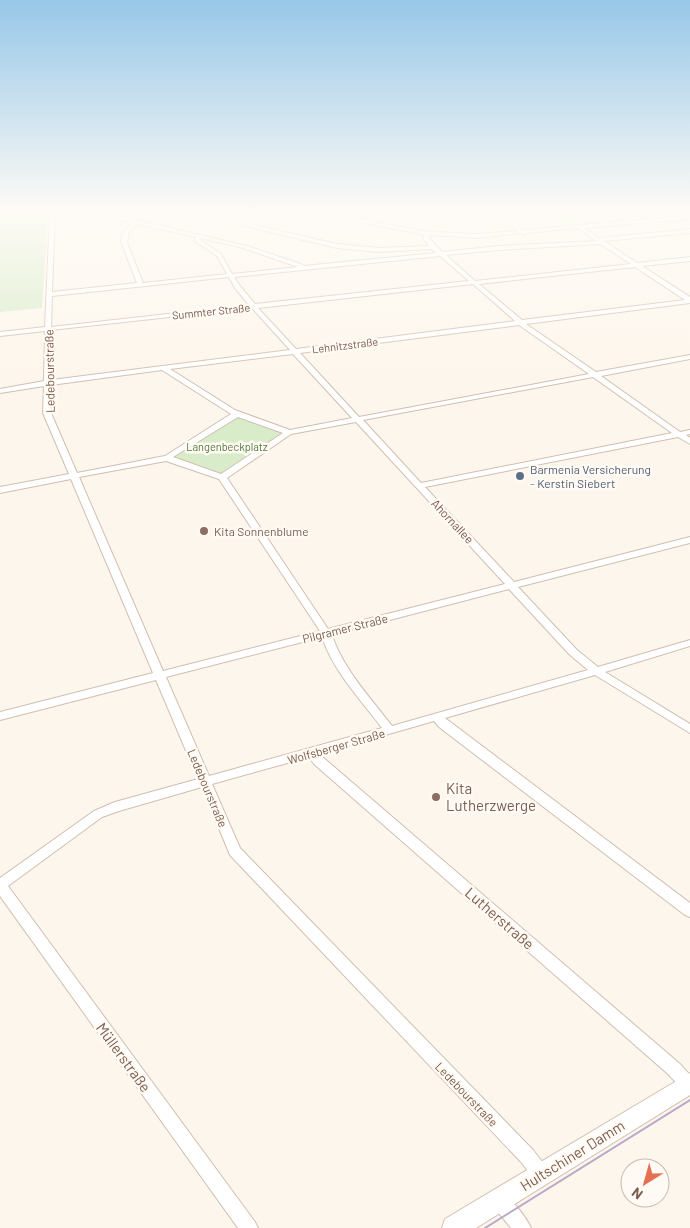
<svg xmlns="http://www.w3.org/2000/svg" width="690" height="1228" viewBox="0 0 690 1228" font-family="Barlow,sans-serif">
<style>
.green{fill:#d8ecc9}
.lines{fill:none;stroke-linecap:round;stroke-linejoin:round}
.street-casing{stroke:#d1beb0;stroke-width:2}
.secondary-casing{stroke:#d6c0b0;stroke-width:2}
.street{fill:#fff;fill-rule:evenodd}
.secondary{fill:#fff;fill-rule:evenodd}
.tram{stroke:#b9a8c9;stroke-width:2}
.service-dot{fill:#5c6f8a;stroke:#fffaf3;stroke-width:2}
.education-dot{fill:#8d6e63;stroke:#fffaf3;stroke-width:2}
.labels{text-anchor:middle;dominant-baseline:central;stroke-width:5;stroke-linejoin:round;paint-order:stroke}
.far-street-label{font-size:11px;fill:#7a5c4d;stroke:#fffaf3}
.far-park-label{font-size:11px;fill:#537a41;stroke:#fffaf3}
.street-label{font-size:12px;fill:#7a5c4d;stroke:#fffaf3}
.service-label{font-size:12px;fill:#4e5e75;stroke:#fffaf3;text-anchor:start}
.education-label{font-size:12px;fill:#785e54;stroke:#fffaf3;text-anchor:start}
.near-education-label{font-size:15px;fill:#785e54;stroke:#fffaf3;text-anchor:start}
.near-street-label{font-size:15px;fill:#7a5c4d;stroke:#fffaf3}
</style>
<rect width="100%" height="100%" fill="#fdf6ec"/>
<g class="green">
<path d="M0 212H48L42 308 0 312Z"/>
<path d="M536 212H576L581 216 575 217 588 225 565 227 552 218 545 219Z"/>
<path d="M236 416 283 432V434L224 473H220L176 458 174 455Z"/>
</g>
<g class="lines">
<defs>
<g id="street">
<path d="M50 212H55L52 292 137 283 121 242 123 231 133 223 92 212H102L247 246 301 264 304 266 436 253 432 249 379 252 337 248 188 212H198L337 244 379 248 429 246 423 238 425 235 310 212H322L423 231 475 234 518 231 499 217 458 218 423 212 458 214 500 212 524 230 625 221 612 212H618L631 221 690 215V219L584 228 599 238 690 229V233L604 241 637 263 690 257V261L642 266 690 297V303L526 324 596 372 690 355V359L601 376 680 432 690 430V434L686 435 690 438V444L678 437 425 487 514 582 690 537V543L518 587 577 650 598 667 690 640V646L605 672 690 724V733L595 675 445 718 690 903V917L685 915 439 727 434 721 319 754 680 1064 690 1075V1091L682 1089 668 1074 314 764 309 757 212 784 240 848 533 1150 547 1168 549 1174 547 1180 541 1182 535 1180 521 1162 230 855 202 787 119 811 102 817 8 886 255 1222 258 1228H238L0 896V878L94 811 115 802 198 779 156 680 0 720V712L153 673 71 479 0 493V487L69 474 43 413 44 386 0 393V389L44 381 45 331 0 336V332L45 327ZM138 224 196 237 195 241 217 256 227 274 143 283 127 242 129 232ZM578 228 596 241 499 246 442 252 429 238 430 235 475 238 521 233 524 235 527 233ZM201 238 243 248 298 267 232 274 221 254 200 240ZM600 244 631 264 475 281 446 255 499 250ZM440 256 469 281 255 304 240 286 234 277ZM635 267 685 300 522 320 479 284ZM229 277 235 288 249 305 51 327 52 296ZM473 284 515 321 296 349 258 308ZM252 308 290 350 51 380V330ZM519 325 589 374 359 417 300 353ZM293 354 352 418 290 430 235 410 170 369ZM162 370 231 414 165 456 77 473 51 413V385ZM593 377 672 433 421 483 363 420ZM238 417 283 433 221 474 173 457ZM356 422 505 584 328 629 227 478 291 434ZM166 461 219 479 320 631 163 671 79 477ZM509 589 569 654 588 670 392 726C370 697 343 669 332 635ZM322 637C333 671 361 700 382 728L209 776 166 677Z"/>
<path d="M499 1191C510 1196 526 1217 531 1228H511L493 1206 490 1200 493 1194Z"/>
</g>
<path id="secondary" d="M690 1073V1095L476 1228H442L445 1219Z"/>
</defs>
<use href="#street" class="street-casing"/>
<use href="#secondary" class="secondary-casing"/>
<use href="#street" class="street"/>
<use href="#secondary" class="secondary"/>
<path class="tram" d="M485 1228 690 1100"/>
</g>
<linearGradient id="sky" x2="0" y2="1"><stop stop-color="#97c7e8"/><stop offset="0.55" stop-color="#fefbf6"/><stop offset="1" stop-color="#fefbf6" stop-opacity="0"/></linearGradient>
<rect width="690" height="384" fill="url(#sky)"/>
<circle class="service-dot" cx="520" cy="476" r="5"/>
<g class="education-dot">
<circle cx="204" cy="531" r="5"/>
<circle cx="436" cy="797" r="5"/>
</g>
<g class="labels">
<g class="far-street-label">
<text transform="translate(211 311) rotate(-6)">Summter Straße</text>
<text transform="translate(345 345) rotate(-7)">Lehnitzstraße</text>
</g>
<g class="far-park-label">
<text x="227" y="446">Langenbeckplatz</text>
</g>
<g class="street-label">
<text transform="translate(49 371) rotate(-91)">Ledebourstraße</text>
<text transform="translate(453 521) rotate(47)">Ahornallee</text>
<text transform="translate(345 628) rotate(-14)">Pilgramer Straße</text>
<text transform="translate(336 746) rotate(-16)">Wolfsberger Straße</text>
<text transform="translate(208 788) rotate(67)">Ledebourstraße</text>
<text transform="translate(467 1094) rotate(46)">Ledebourstraße</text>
</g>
<g class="service-label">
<text x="530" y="469">Barmenia Versicherung<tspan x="530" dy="14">- Kerstin Siebert</tspan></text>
</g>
<g class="education-label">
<text x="214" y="531">Kita Sonnenblume</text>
</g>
<g class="near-education-label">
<text x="446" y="788">Kita<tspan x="446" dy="17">Lutherzwerge</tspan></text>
</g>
<g class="near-street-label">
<text transform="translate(500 918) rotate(41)">Lutherstraße</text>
<text transform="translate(124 1057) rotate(54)">Müllerstraße</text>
<text transform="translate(572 1155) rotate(-32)">Hultschiner Damm</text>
</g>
</g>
<g transform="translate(645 1183) rotate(217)"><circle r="24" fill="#fffaf3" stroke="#cabbb1"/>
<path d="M0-4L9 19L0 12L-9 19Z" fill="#e76f51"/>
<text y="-8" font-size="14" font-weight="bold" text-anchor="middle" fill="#7a5c4d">N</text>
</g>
</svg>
